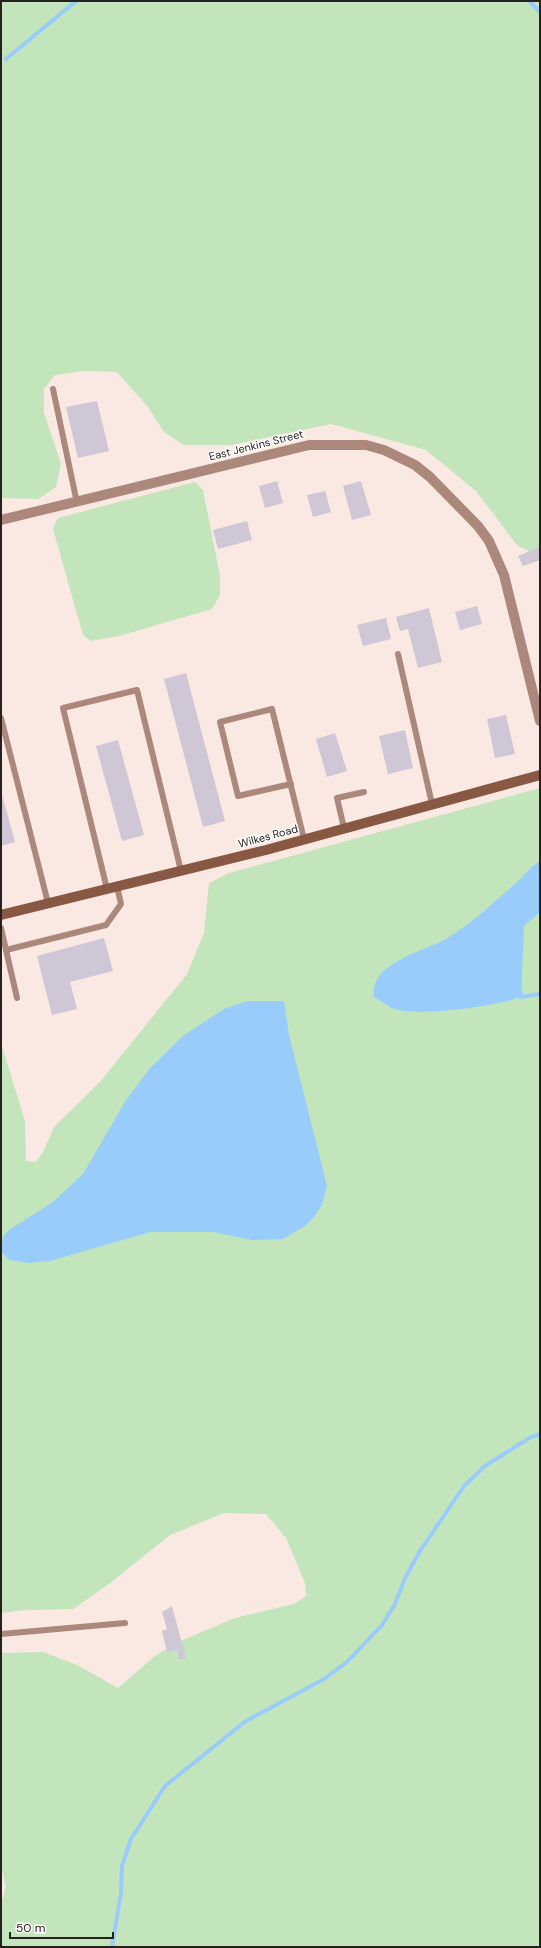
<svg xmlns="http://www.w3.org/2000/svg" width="541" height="1948" viewBox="0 0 541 1948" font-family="'DM Sans',sans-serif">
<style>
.green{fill:#c2e5bb}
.water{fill:#99ccfa}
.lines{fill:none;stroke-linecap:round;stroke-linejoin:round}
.stream{stroke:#99ccfa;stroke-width:4}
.building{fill:#cfc7d5}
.lane{stroke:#ab887b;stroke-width:6}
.street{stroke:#ab887b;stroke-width:10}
.secondary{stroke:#885844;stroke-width:10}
.labels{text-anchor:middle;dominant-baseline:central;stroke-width:3;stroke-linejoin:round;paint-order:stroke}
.street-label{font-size:11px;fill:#26201e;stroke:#fff}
</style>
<rect width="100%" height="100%" fill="#fae9e3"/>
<g class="green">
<path d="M1 1H540V557L517 545 476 491 426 450 331 424 232 445H184L164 432 148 407 117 372 83 371 55 375 44 389V413L61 464 56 487 38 499 1 498Z"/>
<path d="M195 482 203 490 220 576V595L212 609 119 636 91 641 83 635 53 529 58 518Z"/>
<path d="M540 788V1947H1V1904L6 1887 1 1866V1653L43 1652 77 1665 118 1688 156 1655 178 1642 235 1618 294 1604 306 1596 305 1583 286 1538 266 1514 224 1513 170 1535 109 1584 73 1609 25 1610 1 1613V1043L25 1121 26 1161 36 1162 43 1152 54 1127 100 1082 187 974 204 933 209 883 229 873Z"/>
</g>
<g class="water">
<path d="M540 861V912L524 926 521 997C495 1006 417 1018 392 1008 386 1005 379 1000 374 997 369 964 421 952 444 940 471 924 492 904 516 883 524 876 530 867 540 861Z"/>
<path d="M247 1001H284L289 1035 327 1186 322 1205 314 1217 305 1226 283 1239 252 1240 213 1232H150L50 1261 29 1263 9 1260 1 1251 3 1237 9 1230 53 1202 83 1174 126 1100 150 1068 183 1036 224 1009Z"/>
</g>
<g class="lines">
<g class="stream">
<path d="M529 1 540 12"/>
<path d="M6 59 76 1"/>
<path d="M521 993V997L540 994"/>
<path d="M112 1947 121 1893 122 1866 131 1839 165 1786 246 1721 324 1679 347 1662 382 1625 395 1604 405 1578 420 1551 464 1486 485 1466 531 1437 540 1434"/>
</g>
</g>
<g class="building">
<path d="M97 401 109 451 78 458 66 407Z"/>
<path d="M277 481 283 503 265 508 259 486Z"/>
<path d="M361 481 371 515 352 520 343 486Z"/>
<path d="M325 491 331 512 313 517 307 495Z"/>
<path d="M247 521 252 540 218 549 213 530Z"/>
<path d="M540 547V560L523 566 518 556Z"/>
<path d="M477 606 482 624 460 630 455 612Z"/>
<path d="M429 608 442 662 418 668 408 629 400 631 396 617Z"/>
<path d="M386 618 391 639 363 646 357 625Z"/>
<path d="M186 673 225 821 203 827 164 679Z"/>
<path d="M506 715 515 754 495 758 487 719Z"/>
<path d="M405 730 413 768 388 774 379 736Z"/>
<path d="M335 733 347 771 327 777 316 739Z"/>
<path d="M118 740 144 835 122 841 96 746Z"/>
<path d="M1 791 15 842 1 846Z"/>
<path d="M104 938 113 971 70 982 77 1009 52 1015 37 956Z"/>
<path d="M172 1606 186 1658 179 1660 177 1649 167 1652 162 1631 167 1629 162 1612Z"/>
</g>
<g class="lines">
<g class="lane">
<path d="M53 389 77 503"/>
<path d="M398 654 432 804"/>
<path d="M1 718 48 903"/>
<path d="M291 784 238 796 220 722 272 709 304 839"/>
<path d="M344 828 337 798 364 792"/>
<path d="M107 889 63 708 137 690 181 871"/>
<path d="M1 928 17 998"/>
<path d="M6 950 106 925 121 904 117 886"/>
<path d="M1 1634 125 1623"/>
</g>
<path class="street" d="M1 520 309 445H366L384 450 415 465 430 477 478 526 489 541 504 575 540 721"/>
<path class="secondary" d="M1 915 266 850 540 775"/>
</g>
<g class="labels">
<g class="street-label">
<text transform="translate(256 445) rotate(-14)">East Jenkins Street</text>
<text transform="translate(268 836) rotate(-15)">Wilkes Road</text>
</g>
</g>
<rect width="541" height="1948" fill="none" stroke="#26201e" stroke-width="4"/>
<path d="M10 1932v6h103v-6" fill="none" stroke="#26201e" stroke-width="2"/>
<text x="16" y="1932" font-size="12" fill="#26201e" stroke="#ffffff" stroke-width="3" paint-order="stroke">50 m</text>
</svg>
